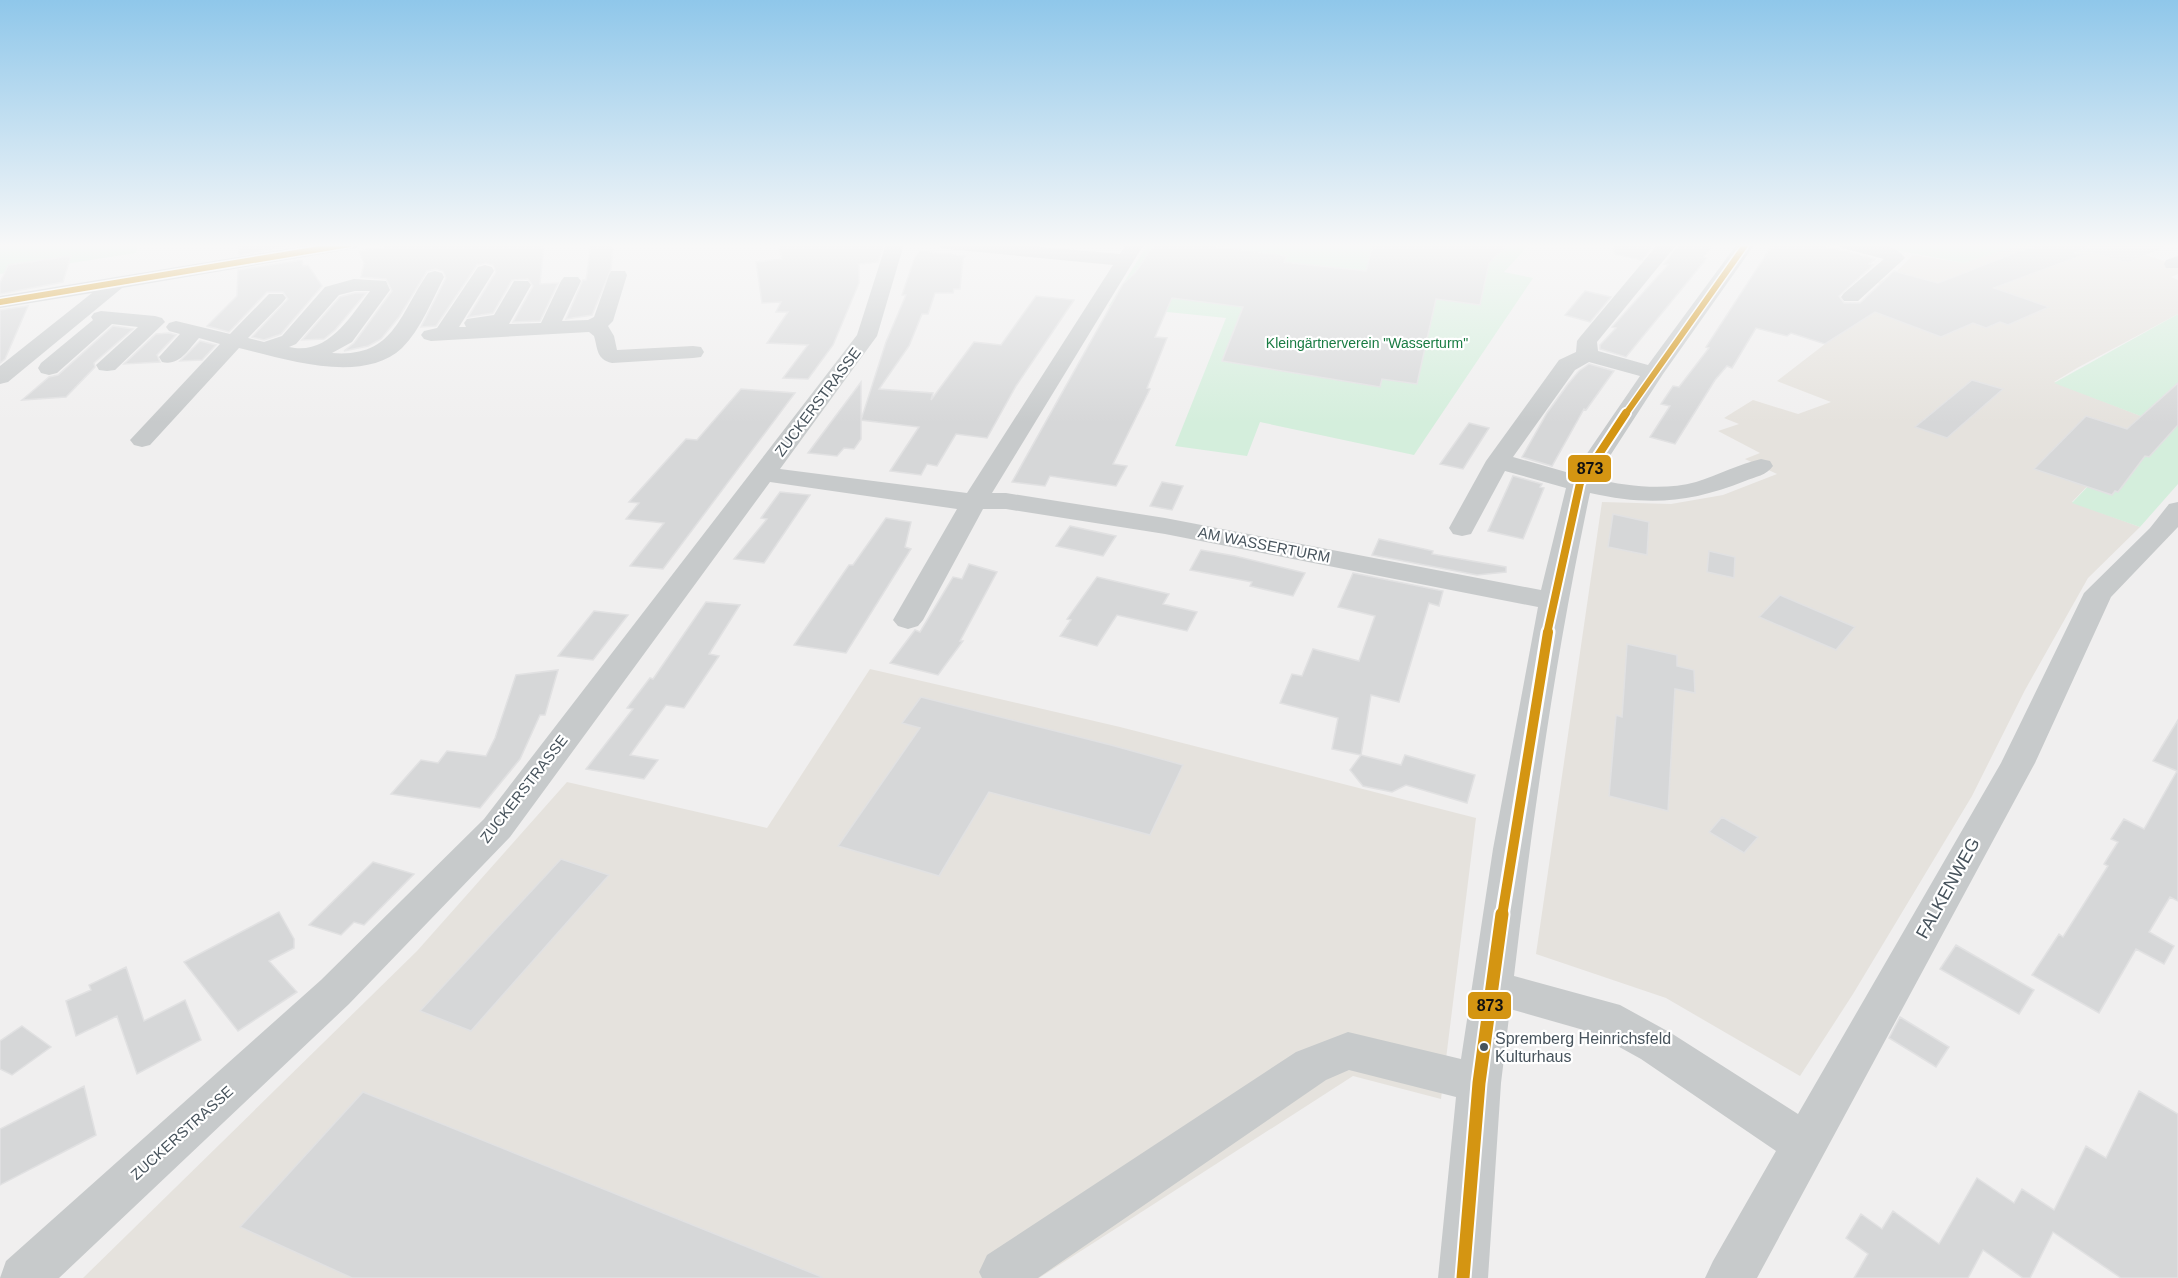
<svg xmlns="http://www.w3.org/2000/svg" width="2178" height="1278" font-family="Arial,sans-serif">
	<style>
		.commercial { fill: #e5e2dd }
		.education { fill: #dededf }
		.green { fill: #d4eedc }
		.building { fill: #d6d7d8; stroke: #e1e1e2; stroke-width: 1.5 }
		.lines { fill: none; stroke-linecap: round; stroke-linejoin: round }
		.minor { fill: #c7cacb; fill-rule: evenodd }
		.bus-1-far3-casing { stroke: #fff; stroke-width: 9 }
		.bus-1-far2-casing { stroke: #fff; stroke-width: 12 }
		.bus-1-far1-casing { stroke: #fff; stroke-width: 15 }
		.bus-1-casing { stroke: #fff; stroke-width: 17 }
		.bus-1-far3 { stroke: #d49512; stroke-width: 6 }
		.bus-1-far2 { stroke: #d49512; stroke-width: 8 }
		.bus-1-far1 { stroke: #d49512; stroke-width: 10 }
		.bus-1 { stroke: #d49512; stroke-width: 13 }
		.bus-dot { fill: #47535c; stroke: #fff; stroke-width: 2 }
		.labels { text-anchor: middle; stroke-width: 4.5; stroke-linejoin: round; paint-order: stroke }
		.far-park-label { font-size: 14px; fill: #197c43; stroke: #fff }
		.street-label { font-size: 15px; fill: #47535c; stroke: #fff }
		.near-bus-label { font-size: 16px; fill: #47535c; stroke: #fff; text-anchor: start }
		.near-street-label { font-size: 18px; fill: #47535c; stroke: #fff }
		.line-badge { stroke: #fff; stroke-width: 2 }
		.pale-badge-label { font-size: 16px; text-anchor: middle; font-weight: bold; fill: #111 }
	</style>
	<rect width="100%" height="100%" fill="#f0efef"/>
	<path class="commercial" d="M2020,244H2063L2128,263L2146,255L2178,266V274L2171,277L2178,280V314L2077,368L2054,382L2151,420L2072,502L2140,527L2088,578L2025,690L1972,796L1853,994L1800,1076L1666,998L1536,954L1602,502L1671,504L1723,495L1777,474L1745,459L1760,453L1718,431L1739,424L1724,418L1753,400L1798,414L1831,402L1777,381L1825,344L1908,292L1878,283L1897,271L1913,255L1964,263Z
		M870,669L1120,727L1476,818L1441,1099L1353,1076L1039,1278H83L417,951L567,782L767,828Z"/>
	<path class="education" d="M2063,244H2170L2128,263Z"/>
	<path class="green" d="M0,244H138L136,253L0,274Z
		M1148,244H1530L1504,272L1533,278L1414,455L1260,422L1247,456L1175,446L1226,318L1109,306Z
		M1863,244H2001L2014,247L1964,263Z
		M2178,314V484L2140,527L2072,503L2151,420L2054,383Z"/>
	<path class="building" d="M239,244H301L239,255Z
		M397,244H544L540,284L558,283L540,321L513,322L533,286L528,279L512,280L493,313L468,317L496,272L493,265L486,263L477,265L436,326L421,327L446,278L443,271L436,269L427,271L399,317L381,339L368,346L344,351L354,343L392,291L386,279L361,277L364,263L359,251Z
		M591,244H613L611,269L592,315L566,319L583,280H586Z
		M778,244H884L878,262L859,264V283L833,345L808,379L783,378L808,345L767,343L788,312H776L781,302L762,303L756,262L782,259Z
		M1155,244L1214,246L1287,256L1284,262L1366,271L1373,244H1508L1489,263L1480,305L1436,299L1417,384L1382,379L1380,387L1222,361L1243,307L1172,298L1155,337L1167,338L1147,388L1150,389L1113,464L1127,466L1116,486L1050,476L1045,486L1012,482L1123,284L1135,273Z
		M1615,244H1655L1642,260L1614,254Z
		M1679,244H1714L1704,257L1707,258L1626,357L1600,349V345L1616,328L1612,327L1668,265L1664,264Z
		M1773,244H1819L1875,259L1869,264L1873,265L1839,296L1844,303H1860L1894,271L1938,283L2038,244H2095L2075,253L2083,255L1994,288L2049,307L2008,325L2000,322L1986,328L1973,323L1941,337L1875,312L1825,344L1791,333L1787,336L1756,328L1732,368L1727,366L1715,380L1675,444L1650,437L1670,406L1661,404L1673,386L1679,387L1709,348L1706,347Z
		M920,251L965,256L963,259L960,289H954L953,293H935L928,314H922L909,346L879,389L933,393L931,400L974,342L1001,345L1036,296L1074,300L1016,386L987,438L956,434L937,466L927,464L921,475L890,471L919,427L861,420L886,342L906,295H902L915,257Z
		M71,256L63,282L0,294V283L8,265Z
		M302,260L303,266L308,265L322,286L281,334L264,340L252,337L288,299L283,292H267L229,332L207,326L237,296L238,270Z
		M1585,291L1611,297L1590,322L1565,315Z
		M355,293H366L335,330L324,339L302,340L340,297Z
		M28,306L5,359L0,363V310Z
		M113,326L133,329L94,363L95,367L66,397L22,400L49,377L58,375Z
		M169,333L176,335L157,355L160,362L124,364L156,334Z
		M200,341L216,345L202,360L180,361Z
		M1589,364L1614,371L1586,410L1584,409L1552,466L1522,457L1547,413L1568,384L1579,371Z
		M1972,380L2003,389L1947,438L1915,427Z
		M861,382V439L854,449L844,448L837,456L808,453Z
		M2178,383V425L2149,457L2145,456L2118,492L2115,491L2112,495L2034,469L2086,416L2127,429Z
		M741,389L795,393L663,569L630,566L664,523L626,519L639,503L629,502L686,439L697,440Z
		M1469,423L1489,428L1463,469L1440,464Z
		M1513,476L1542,484L1540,487L1544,488L1523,539L1488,531Z
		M1162,482L1183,486L1172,510L1150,506Z
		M780,492L810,495L764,563L734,559L767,519L761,518Z
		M1613,514L1649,522L1647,555L1608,547Z
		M886,518L911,522L905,547L911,549L846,653L794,645L849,565H853Z
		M1070,526L1116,536L1103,556L1056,546Z
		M1379,539L1433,551L1432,554L1506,567V572L1477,575L1372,555Z
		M1201,550L1235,556L1305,573L1293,596L1250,586L1252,582L1190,570Z
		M1709,551L1735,557L1734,578L1707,572Z
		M969,564L997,572L960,641H963L938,675L890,663L915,630L920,632L953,577L962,579Z
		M1353,573L1443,591L1439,606L1429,603L1399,702L1371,695L1361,755L1332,749L1338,718L1280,703L1292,674L1302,676L1313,649L1359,661L1375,616L1338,607Z
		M1097,577L1169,594L1163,604L1197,612L1187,631L1117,615L1097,646L1060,636L1071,620L1067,619Z
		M1780,595L1855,627L1836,650L1759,617Z
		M706,602L740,605L709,654L719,656L684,708L666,705L630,755L658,760L644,779L586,769L633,709L627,708L650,678L653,679Z
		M594,611L628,615L593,660L558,656Z
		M1627,644L1677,655V666L1694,670L1695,693L1675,689L1668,811L1609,796L1616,715L1622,717Z
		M558,670L545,715H540L520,759L480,808L391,794L421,760L438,763L447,751L486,756L495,738L516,675Z
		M921,697L1111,745L1183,765L1150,835L989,792L939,876L838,846L920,728L902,723Z
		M2178,720V901L2170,897L2149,932L2174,946L2164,964L2136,949L2099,1013L2032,975L2059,934L2063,937L2108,866L2104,864L2118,842L2111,839L2124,819L2144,829L2177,771L2153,761Z
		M1361,755L1401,765L1405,755L1475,775L1467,803L1406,785L1392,792L1363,786L1350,770Z
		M1722,817L1758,837L1744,853L1709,832Z
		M561,859L609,875L471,1031L420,1011Z
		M373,862L414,874L364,925L354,922L341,935L309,925Z
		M279,912L294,939V948L269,961L297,992L238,1031L184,962Z
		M1956,945L2034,990L2019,1014L1940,969Z
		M126,967L144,1021L185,1000L201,1040L137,1074L117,1016L76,1036L66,1001L91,990L89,985Z
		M1900,1017L1949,1047L1936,1067L1889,1038Z
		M22,1026L51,1047L12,1075L0,1069V1041Z
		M84,1086L96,1135L0,1185V1129Z
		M2139,1091L2178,1114V1278H2121L2053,1232L2030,1278H2023L1983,1250L1968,1278H1854L1868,1254L1846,1238L1861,1214L1882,1229L1893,1211L1939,1244L1977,1178L2014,1203L2022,1189L2054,1210L2086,1146L2106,1158Z
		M363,1092L822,1277V1278H352L240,1227Z"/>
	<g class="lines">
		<path class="minor" d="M317,244H360L357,248L351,249L122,288L8,382L0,384V366L92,293L0,308V296Z
			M886,244H904L877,336L780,469L967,493L1113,265L947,249L941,248L938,244H1008L1120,254L1126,244H1144L992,493H1006L1165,518L1541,590L1566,488L1505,471L1471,534L1462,536L1453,534L1449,528L1486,461L1559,360L1576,352L1577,341L1580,337L1658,244H1677L1597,342L1598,351L1648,365L1737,244H1755L1663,374L1595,479C1627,486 1664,491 1696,482C1718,475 1739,464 1761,459L1770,461L1773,466C1767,475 1755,477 1745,481C1690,503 1648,506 1590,493C1556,653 1533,814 1514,976L1620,1005L1671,1033L1798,1114L2001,763L2084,593L2150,528L2169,504L2178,502V527L2111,597L2035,763L1757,1278H1705L1713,1261L1776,1151L1641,1059L1594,1033L1510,1009L1501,1083L1488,1278H1438L1456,1097L1349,1070L1326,1080L1038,1278H982L979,1272L987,1255L1296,1052L1348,1032L1461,1059L1493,849L1538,607L1165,534L1006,509H983L923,620L918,626L908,629L898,626L893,620L957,509L770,482L510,837L349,1004L59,1278H0L6,1261L321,980L484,819L857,335ZM1589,362L1640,376L1573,474L1513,457L1575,370Z
			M1839,244C1859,244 1892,239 1905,258L1858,301H1844L1841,297L1844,293L1884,259L1842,248Z
			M2178,256V268H2166L2164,264L2166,260Z
			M485,265L492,267L494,271L459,327H466L464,323L467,319L494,315L514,281H528L531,285L509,324L541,323L561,281L564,277H578L581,281L562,321L588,320L594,317L609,275L611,271H625L627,275L613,321L608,326L614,336L617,350L693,346L701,347L704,352L701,357L693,358L612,363C596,359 598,349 594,336L589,332L431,341L424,339L421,335L424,331L437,328L478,267Z
			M435,271L442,273L444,277C432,300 421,329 402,348C363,385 284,359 239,348L150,445L142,447L134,445L130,440L220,344L199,338C188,350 180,366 162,362L159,357L180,334L169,331L166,327L169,323L176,321L230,334L269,294H283L286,298L283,302L248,338L264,342L282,336L325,287L354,279L386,281L390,290L352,342L332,353C394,358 399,315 428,273ZM355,291H370C350,317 328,356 289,347L296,344L339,295Z
			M101,311L155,316L162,318L165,322L115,370L107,371L99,370L96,365L138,327L112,324L57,373L49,375L41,373L38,368L41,363L93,320L91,317L94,313Z"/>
		<g class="bus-1-far3-casing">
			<path id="bus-1-far3" d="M0,302L350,244
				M1625,415L1746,244"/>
		</g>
		<g class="bus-1-far2-casing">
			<path id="bus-1-far2" d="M1547,634L1580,483L1626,413"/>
		</g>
		<g class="bus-1-far1-casing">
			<path id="bus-1-far1" d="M1502,916L1548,632"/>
		</g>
		<g class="bus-1-casing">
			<path id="bus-1" d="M1463,1278L1479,1083L1502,914"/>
		</g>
		<use href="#bus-1-far3" class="bus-1-far3"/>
		<use href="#bus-1-far2" class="bus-1-far2"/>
		<use href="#bus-1-far1" class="bus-1-far1"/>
		<use href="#bus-1" class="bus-1"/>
	</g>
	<linearGradient id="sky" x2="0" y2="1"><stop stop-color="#8fc7ea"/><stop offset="0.58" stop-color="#f8f8f8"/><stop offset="1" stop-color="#f8f8f8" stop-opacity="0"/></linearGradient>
	<rect width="2178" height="423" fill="url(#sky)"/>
	<circle class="bus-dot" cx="1484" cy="1047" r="5"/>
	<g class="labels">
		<g class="far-park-label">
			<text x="1367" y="348">Kleingärtnerverein "Wasserturm"</text>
		</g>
		<g class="street-label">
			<text transform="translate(818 402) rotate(-53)" y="5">ZUCKERSTRASSE</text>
			<text transform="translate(1264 545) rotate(11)" y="5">AM WASSERTURM</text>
			<text transform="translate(524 789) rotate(-52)" y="5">ZUCKERSTRASSE</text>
			<text transform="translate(182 1133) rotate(-42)" y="5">ZUCKERSTRASSE</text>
		</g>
		<g class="near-bus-label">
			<text x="1495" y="1044">Spremberg Heinrichsfeld<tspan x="1495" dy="18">Kulturhaus</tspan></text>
		</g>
		<g class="near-street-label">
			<text transform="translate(1948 888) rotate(-61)" y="6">FALKENWEG</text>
		</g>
	</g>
	<g class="line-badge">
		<rect x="1567" y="454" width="45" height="29" rx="6" fill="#d49512"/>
		<rect x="1467" y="991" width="45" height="29" rx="6" fill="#d49512"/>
	</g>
	<g class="pale-badge-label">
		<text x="1590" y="474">873</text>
		<text x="1490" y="1011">873</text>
	</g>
</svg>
